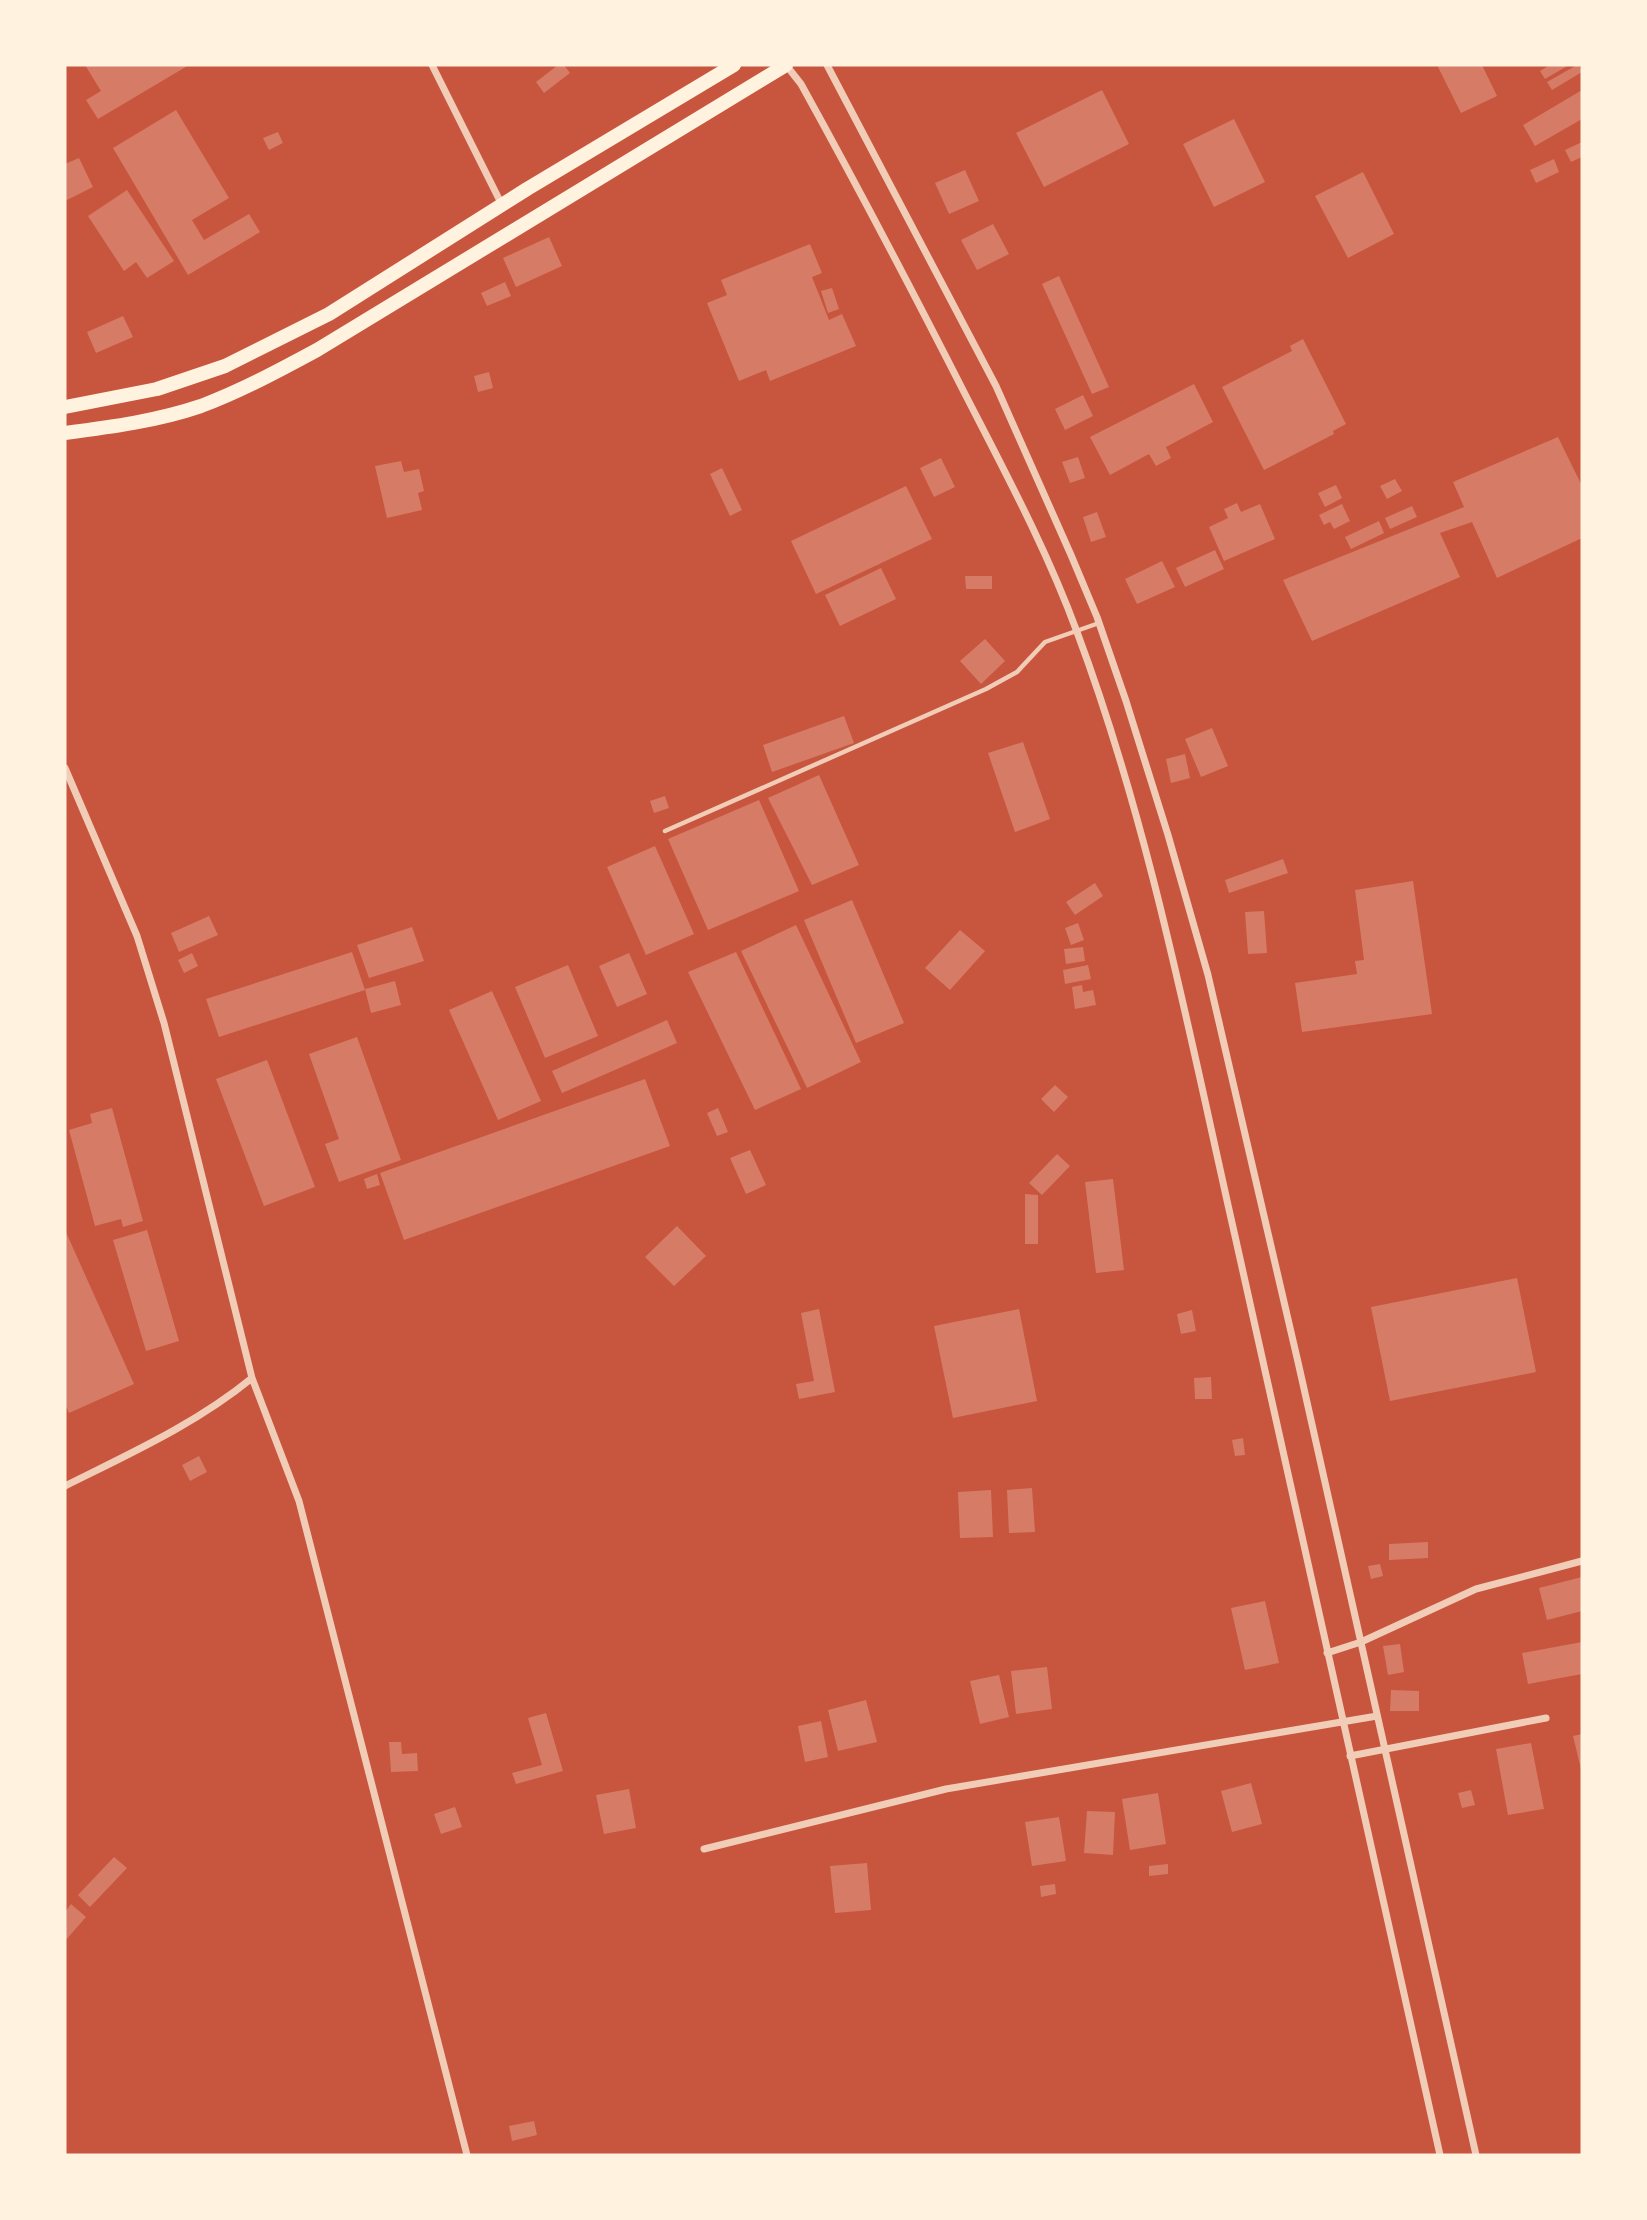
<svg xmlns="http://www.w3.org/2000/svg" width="1647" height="2220" font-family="'Libre Baskerville',serif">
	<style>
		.building { fill: #d67c66 }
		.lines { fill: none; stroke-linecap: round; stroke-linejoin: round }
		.service { stroke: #f1ccb7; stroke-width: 4.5 }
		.minor { stroke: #f1ccb7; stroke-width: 7 }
		.primary { stroke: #fff3e0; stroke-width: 14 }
	</style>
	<rect width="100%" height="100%" fill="#c8553d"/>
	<path class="building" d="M85,65H189L98,119L86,100L101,91Z
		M558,65H564L570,73L544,93L536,82Z
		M1437,65H1482L1497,96L1461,113Z
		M1550,65H1569L1545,79L1540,71Z
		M1577,65H1579L1582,72L1552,90L1547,82Z
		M1102,90L1129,144L1044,187L1016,133Z
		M1582,90V119L1535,146L1523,125Z
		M176,110L229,198L192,220L204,240L249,214L260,232L188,275L113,148Z
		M1234,119L1265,182L1214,207L1183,144Z
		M278,132L283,143L269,150L263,138Z
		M1582,142V157L1571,162L1565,150Z
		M79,158L93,187L65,201V164Z
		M1554,159L1559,172L1536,183L1530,170Z
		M965,170L979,201L949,214L935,183Z
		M1363,172L1394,234L1348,258L1315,196Z
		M127,190L174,261L147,278L136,262L124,271L88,216Z
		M993,224L1009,254L977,270L961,240Z
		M549,237L562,266L516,287L503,258Z
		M810,244L822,273L812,277L829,320L842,314L856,346L770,381L766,370L739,381L707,303L727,295L721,280Z
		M1059,276L1109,387L1092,394L1042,284Z
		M505,282L511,296L487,306L481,293Z
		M832,288L839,309L828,313L821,291Z
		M123,316L133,337L96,353L87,332Z
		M1303,339L1346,424L1333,431L1334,434L1264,470L1222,387L1292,351L1290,346Z
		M489,372L493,388L478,392L474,376Z
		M1194,384L1213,422L1166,447L1171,458L1156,466L1149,454L1110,475L1090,437Z
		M1083,395L1093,416L1065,430L1055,409Z
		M1558,437L1582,486V538L1497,578L1472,522L1440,533L1460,577L1312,641L1283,580L1464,507L1453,482Z
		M1078,457L1085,478L1070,483L1062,462Z
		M941,458L955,487L934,497L920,468Z
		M401,461L404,472L419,469L424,491L418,493L422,510L387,518L375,466Z
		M722,468L742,510L730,516L710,474Z
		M1395,479L1402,491L1387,499L1380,486Z
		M1336,485L1342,498L1325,507L1318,493Z
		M906,486L932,539L816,594L791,541Z
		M1237,503L1241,512L1260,504L1275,539L1224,561L1209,527L1228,518L1224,509Z
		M1342,504L1350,521L1334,529L1330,522L1324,525L1319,515Z
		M1412,506L1417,517L1390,529L1385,518Z
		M1097,512L1106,537L1091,542L1083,517Z
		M1379,521L1384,533L1351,549L1345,537Z
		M1215,550L1224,569L1185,587L1176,568Z
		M1162,561L1175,587L1137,604L1125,579Z
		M881,568L896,599L840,626L825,595Z
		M965,576H992V589H966Z
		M985,639L1005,661L981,684L960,661Z
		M844,716L854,743L772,772L763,745Z
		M1212,728L1228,766L1201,777L1185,739Z
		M1023,742L1050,819L1015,832L988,753Z
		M1185,754L1190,778L1171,783L1166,759Z
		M819,775L859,865L812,885L768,798Z
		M665,796L669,808L654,813L650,801Z
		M759,800L799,891L708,930L668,839Z
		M655,846L694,934L646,955L607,867Z
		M1283,859L1288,873L1229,893L1225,880Z
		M1413,881L1432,1014L1302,1032L1295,983L1357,974L1355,961L1364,960L1355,890Z
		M1095,883L1103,896L1075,915L1066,902Z
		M852,900L904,1023L856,1043L804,920Z
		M1264,911L1267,953L1248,954L1245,912Z
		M209,916L218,935L179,952L171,933Z
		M1078,923L1084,940L1071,945L1065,928Z
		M796,925L861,1062L807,1088L741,951Z
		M412,927L424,961L369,978L357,945Z
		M960,930L985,951L950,990L925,968Z
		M1083,947L1085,961L1066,964L1064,949Z
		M352,952L365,990L219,1037L206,999Z
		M736,952L801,1089L755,1110L688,972Z
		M192,953L198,966L184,973L178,960Z
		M629,953L647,994L617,1007L599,966Z
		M568,965L598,1036L545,1058L515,987Z
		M1088,965L1091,979L1065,984L1063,970Z
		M395,981L401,1005L371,1013L365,989Z
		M1082,985L1083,992L1093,990L1096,1005L1075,1009L1072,987Z
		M492,991L541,1101L498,1120L449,1010Z
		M667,1020L677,1043L562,1093L552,1071Z
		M357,1037L401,1160L339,1182L325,1144L339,1139L309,1054Z
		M267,1060L315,1187L264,1206L216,1079Z
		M645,1079L670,1146L404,1240L380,1173Z
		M1055,1085L1068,1097L1054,1112L1041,1099Z
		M112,1108L143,1221L123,1227L121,1219L95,1226L69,1130L92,1123L90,1114Z
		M718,1108L728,1132L717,1136L707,1113Z
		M750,1150L766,1185L746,1194L730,1158Z
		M1057,1154L1070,1166L1042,1195L1029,1183Z
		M377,1174L380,1185L367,1189L364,1179Z
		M1113,1179L1124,1270L1096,1273L1085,1182Z
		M1025,1194L1038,1195V1244H1025Z
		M677,1226L706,1256L674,1286L645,1257Z
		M65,1230L134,1384L69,1413L65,1404Z
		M147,1230L179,1341L146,1351L113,1240Z
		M1517,1278L1536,1372L1390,1401L1371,1307Z
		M819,1309L835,1392L799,1399L796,1384L814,1381L801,1313Z
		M1019,1309L1037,1401L953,1418L934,1326Z
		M1192,1310L1196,1331L1181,1334L1177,1314Z
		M1211,1377L1212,1399H1195L1194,1378Z
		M1243,1438L1245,1455L1235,1456L1232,1440Z
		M199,1456L207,1472L190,1481L182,1465Z
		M1032,1488L1035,1532L1009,1533L1007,1490Z
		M991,1490L993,1537L960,1538L958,1492Z
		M1428,1542V1558L1389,1560V1544Z
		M1380,1564L1383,1576L1371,1579L1368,1566Z
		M1582,1577V1611L1547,1620L1539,1588Z
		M1265,1601L1279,1663L1245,1670L1231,1608Z
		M1582,1642V1674L1528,1684L1522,1653Z
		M1400,1644L1404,1672L1388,1675L1383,1646Z
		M1047,1667L1052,1709L1016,1714L1011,1671Z
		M999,1675L1009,1717L980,1724L970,1681Z
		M1391,1690L1419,1691V1711H1390Z
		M866,1700L877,1742L838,1751L828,1710Z
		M546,1713L563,1771L516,1784L512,1773L542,1765L528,1718Z
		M821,1721L828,1757L805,1762L798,1726Z
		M1582,1734V1769H1581L1573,1736Z
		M389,1742H401L402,1754L417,1753L418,1771L391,1772Z
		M1531,1743L1544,1809L1508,1815L1496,1749Z
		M1251,1783L1262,1824L1232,1832L1221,1791Z
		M629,1789L636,1828L604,1834L596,1795Z
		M1471,1790L1475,1805L1462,1808L1458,1793Z
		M1158,1793L1166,1844L1130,1850L1122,1799Z
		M455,1807L462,1827L441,1834L434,1814Z
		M1087,1811L1115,1812L1113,1855L1084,1853Z
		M1059,1817L1066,1861L1032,1866L1025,1822Z
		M114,1857L127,1868L90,1907L78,1895Z
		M867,1863L871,1910L835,1913L830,1866Z
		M1168,1864V1874L1149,1876V1866Z
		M1055,1884L1056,1894L1041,1897L1040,1886Z
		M71,1904L86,1917L65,1941V1912Z
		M534,2121L537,2135L512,2141L509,2126Z"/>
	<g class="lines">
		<path class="service" d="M665,831L986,689L1017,672L1045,642L1099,623"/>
		<path class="minor" d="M432,65L502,205
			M786,65L801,84C858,187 912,290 965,394C1005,472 1047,550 1077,632C1150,827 1189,1033 1235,1236C1303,1542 1369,1849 1440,2155
			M827,65L996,386L1071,555L1097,617L1126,701L1168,835L1208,975L1298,1362L1476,2155
			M65,768L137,936L164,1023L252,1378L299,1501L467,2155
			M65,1486C129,1454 196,1424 252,1378
			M1327,1653L1361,1642L1476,1589L1582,1561
			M1350,1756L1546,1718
			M704,1849L946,1789L1377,1716"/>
		<path class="primary" d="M65,407L157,389L225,366L329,314L527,189L734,65
			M65,433C111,427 157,421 201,406C241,391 280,370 317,350L786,65"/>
	</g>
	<rect width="1647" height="2220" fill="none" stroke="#fff3e0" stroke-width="133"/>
</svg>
